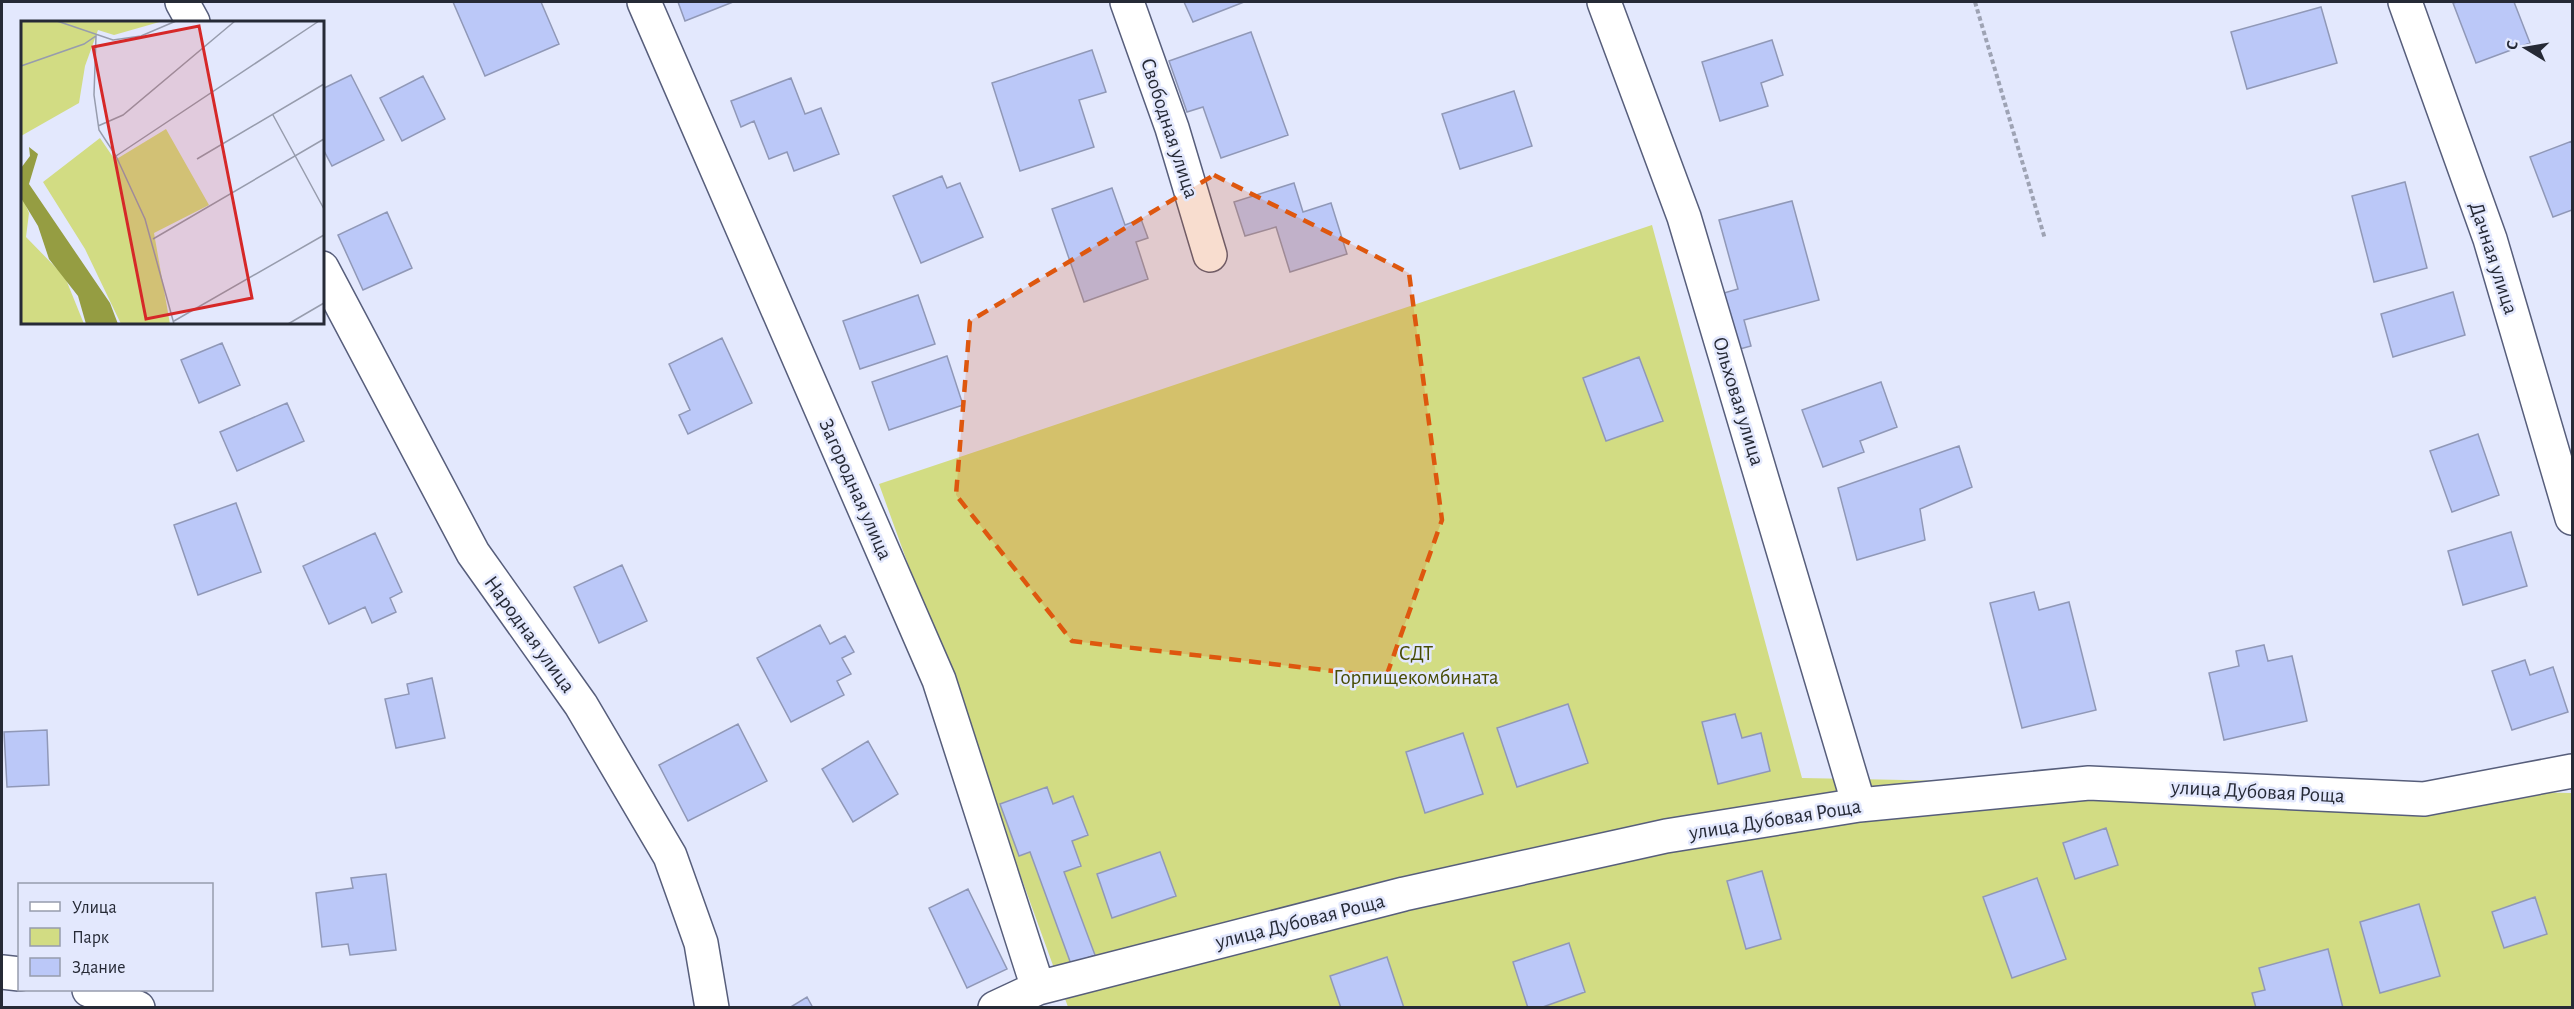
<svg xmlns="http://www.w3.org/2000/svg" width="2574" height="1009" font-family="'Alegreya Sans',sans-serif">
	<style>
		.green { fill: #d2dc83 }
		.building { fill: #bbc8f8; stroke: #9098b7; stroke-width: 1.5 }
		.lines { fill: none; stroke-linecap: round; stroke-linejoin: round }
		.minor-casing { stroke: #575e7b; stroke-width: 36 }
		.path { stroke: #9ea3b4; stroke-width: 4; stroke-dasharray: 4.5 3; stroke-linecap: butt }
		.minor { stroke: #fff; stroke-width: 33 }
		.marked { fill: #de570e; fill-opacity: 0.2; stroke: #de570e; stroke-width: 4.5; stroke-dasharray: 12 8; stroke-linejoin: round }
		.labels { text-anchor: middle; stroke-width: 5; stroke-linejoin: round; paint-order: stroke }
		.street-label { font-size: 21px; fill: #262a36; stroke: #e3e8fd }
		.park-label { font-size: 21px; fill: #474c04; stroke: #e3e8fd }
		.inset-road { fill: none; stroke: #979cad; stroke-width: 1.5 }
		.view { fill: #d62828; fill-opacity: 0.15; stroke: #d62828; stroke-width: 3 }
		.inset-edge { fill: none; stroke: #262a36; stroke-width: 3 }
	</style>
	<rect width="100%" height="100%" fill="#e3e8fd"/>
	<path class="green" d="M1652,225L1802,778L2572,793V1007H1068L879,484Z"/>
	<path class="building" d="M453,2H541L559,44L485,76Z
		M678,2H733L685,21Z
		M1184,2H1244L1193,22Z
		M2457,2H2514L2530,43L2476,63L2453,3Z
		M2321,7L2337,63L2247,89L2231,32Z
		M1251,32L1288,135L1221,158L1203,107L1187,112L1169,61Z
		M1772,40L1783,75L1761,83L1768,106L1720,121L1702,62Z
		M1092,50L1106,92L1079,100L1094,147L1020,171L992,83Z
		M351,75L384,140L332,166L322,147V89Z
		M423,76L445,119L402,141L380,98Z
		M791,78L805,114L821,108L839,154L794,171L787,152L769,159L754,121L741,127L731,101Z
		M1514,91L1532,146L1460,169L1442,114Z
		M2572,141V210L2553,217L2530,157Z
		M942,176L947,188L960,183L983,237L921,263L893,196Z
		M2405,182L2427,268L2374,282L2352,196Z
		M1294,183L1303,212L1331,203L1347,254L1290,272L1276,227L1245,236L1234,202Z
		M1112,188L1125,225L1141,219L1148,238L1136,242L1148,279L1084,302L1052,209Z
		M1792,201L1819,300L1744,320L1751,346L1725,353L1710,297L1738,289L1719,220Z
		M387,212L412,268L363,290L338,235Z
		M2453,292L2465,335L2393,357L2381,314Z
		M918,295L935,344L860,369L843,321Z
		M722,338L752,403L688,434L679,415L690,410L669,364Z
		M222,343L240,385L199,403L181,360Z
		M947,356L963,405L889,430L872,382Z
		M1639,357L1663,421L1606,441L1583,378Z
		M1881,382L1897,427L1860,441L1864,452L1823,467L1802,410Z
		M287,403L304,441L237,471L220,432Z
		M2478,434L2499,495L2452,512L2430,451Z
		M1959,446L1972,487L1920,509L1925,540L1857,560L1838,488Z
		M236,503L261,572L198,595L174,525Z
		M2511,532L2527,586L2463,605L2448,551Z
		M375,533L402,592L390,598L396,612L372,623L365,607L329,624L303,566Z
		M622,565L647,621L599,643L574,587Z
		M2034,592L2039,610L2069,602L2096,710L2022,728L1990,603Z
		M820,625L830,644L845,636L854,652L842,658L851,674L837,681L844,695L791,722L757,658Z
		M2264,645L2268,661L2292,656L2307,721L2224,740L2209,673L2239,666L2236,651Z
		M2525,660L2530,675L2553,667L2568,712L2512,730L2492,671Z
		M432,678L445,738L396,748L385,699L409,694L407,684Z
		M1568,704L1588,763L1517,787L1497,728Z
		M1735,714L1742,738L1761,733L1770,771L1718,784L1702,722Z
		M738,724L767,781L688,821L659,765Z
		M47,730L49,785L7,787L4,732Z
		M1463,733L1483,794L1425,813L1406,752Z
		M868,741L898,794L853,822L822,769Z
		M1047,787L1053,804L1073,796L1088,835L1072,841L1081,866L1064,872L1095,955L1071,964L1030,852L1019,856L1000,804Z
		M2106,828L2118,865L2075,879L2063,843Z
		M1160,852L1176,896L1112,918L1097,874Z
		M1762,871L1781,939L1746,949L1727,881Z
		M386,874L396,950L350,955L348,944L322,947L316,893L353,888L351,878Z
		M2037,878L2066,959L2012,978L1983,897Z
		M968,889L1007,969L967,988L929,908Z
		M2535,897L2547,934L2504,948L2492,912Z
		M2419,904L2440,976L2380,993L2360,922Z
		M1569,943L1585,992L1540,1008H1528L1513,962Z
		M2328,949L2343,1008H2256L2252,993L2265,990L2259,968Z
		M1387,957L1404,1008H1341L1330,976Z
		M807,997L813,1008H789Z"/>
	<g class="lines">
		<g class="minor-casing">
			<path id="minor" d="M182,2L193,22
				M644,2L939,680L1038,988
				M1127,2L1172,128L1210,255
				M1604,2L1684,217L1859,805
				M2405,2L2490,239L2572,518
				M322,268L473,553L581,705L670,856L701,943L712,1008
				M2,972L20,974
				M89,990L138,1008
				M995,1008L1038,988L1404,894L1666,836L1859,805L2089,783L2424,799L2572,771"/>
		</g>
		<path class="path" d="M1975,2L2045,239"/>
		<use href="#minor" class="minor"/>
	</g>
	<path class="marked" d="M1214,175L1409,273L1442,520L1386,677L1072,641L956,495L970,321Z"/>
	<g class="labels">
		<g class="street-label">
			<text transform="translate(1170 128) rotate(72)" y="7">Свободная улица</text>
			<text transform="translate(2494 258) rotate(72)" y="7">Дачная улица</text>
			<text transform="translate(1739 401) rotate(73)" y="7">Ольховая улица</text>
			<text transform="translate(856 489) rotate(66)" y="7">Загородная улица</text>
			<text transform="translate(530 634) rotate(54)" y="7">Народная улица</text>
			<text transform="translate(2258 791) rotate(3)" y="7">улица Дубовая Роща</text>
			<text transform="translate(1775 819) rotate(-9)" y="7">улица Дубовая Роща</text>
			<text transform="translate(1300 921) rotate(-14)" y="7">улица Дубовая Роща</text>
		</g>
		<g class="park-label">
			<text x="1416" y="660">СДТ<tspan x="1416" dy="24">Горпищекомбината</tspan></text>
		</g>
	</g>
	<g transform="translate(21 21)">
		<rect width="303" height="303" fill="#e3e8fd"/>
		<path d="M0,0H142L93,14L77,9L64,45L58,82L0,115ZM145,108L188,184L133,212L149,303H100L64,228L22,161L79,117L94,139ZM0,173L8,192L5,216L44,256L63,303H0Z" fill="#d2dc83"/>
		<path d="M8,126L17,133L8,163L89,282L97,303H65L57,275L28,238L17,205L0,177V147L9,135Z" fill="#959d42"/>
		<path class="inset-road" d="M36,0L92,19L120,15L155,0M0,45L63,23L75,15L73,74L78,109L95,135L124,198L153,303M252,94L303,188M77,105L102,94L214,0M95,135L298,0M176,138L303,63M132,218L303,118M153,300L303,214M267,303L303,282"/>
		<path class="view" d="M178,5L231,277L125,298L72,26Z"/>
		<rect width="303" height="303" class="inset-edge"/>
	</g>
	<rect width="2574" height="1009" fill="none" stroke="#262a36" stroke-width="6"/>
	<rect x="18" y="883" width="195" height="108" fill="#e3e8fd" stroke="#979cad" stroke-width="1.5"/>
	<rect x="30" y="902" width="30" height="9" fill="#ffffff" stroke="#979cad" stroke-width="1.5"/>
	<text x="72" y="913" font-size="18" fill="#262a36">Улица</text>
	<rect x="30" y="928" width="30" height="18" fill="#d2dc83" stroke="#979cad" stroke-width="1.5"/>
	<text x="72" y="943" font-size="18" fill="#262a36">Парк</text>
	<rect x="30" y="958" width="30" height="18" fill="#bbc8f8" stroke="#979cad" stroke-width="1.5"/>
	<text x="72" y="973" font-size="18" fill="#262a36">Здание</text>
	<g transform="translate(2526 48) rotate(281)" stroke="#e3e8fd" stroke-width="4.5" paint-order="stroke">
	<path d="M0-4.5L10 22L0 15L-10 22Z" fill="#262a36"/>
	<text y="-9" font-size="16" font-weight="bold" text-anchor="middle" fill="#262a36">С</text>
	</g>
</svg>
